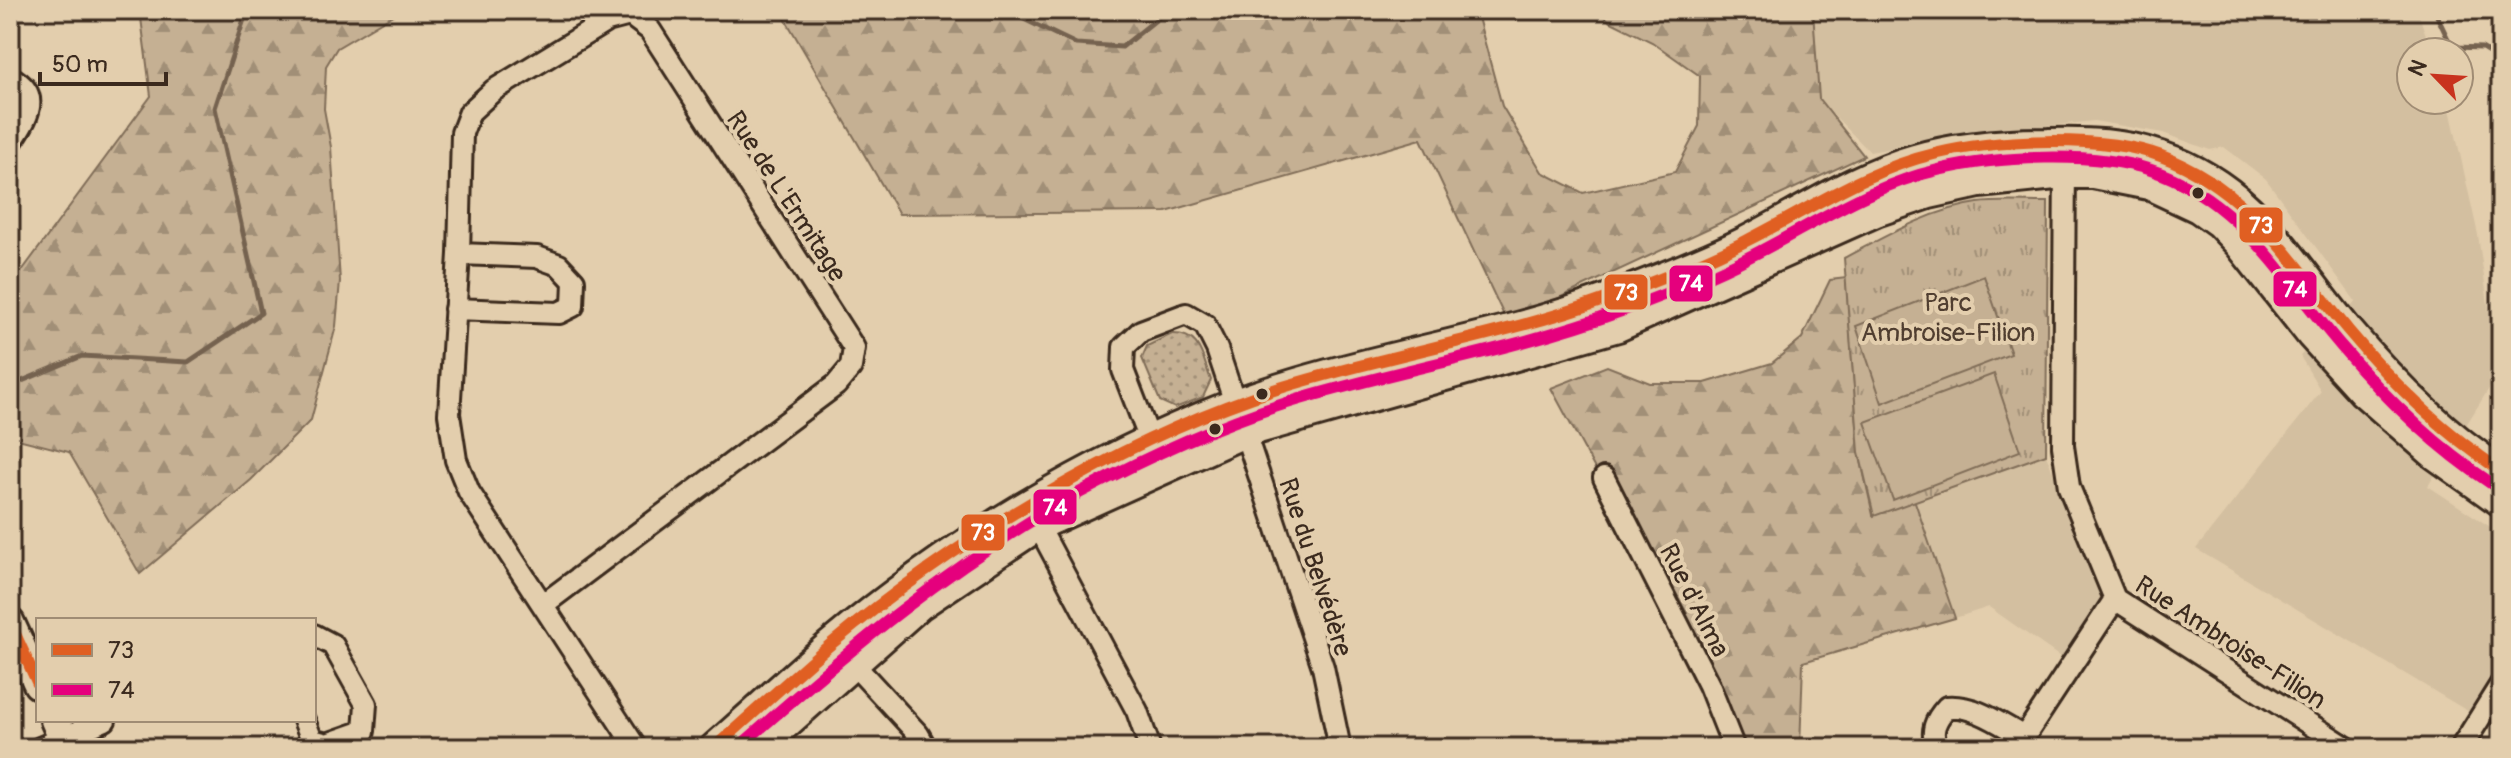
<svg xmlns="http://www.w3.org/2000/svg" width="2511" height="758" font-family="Pangolin,sans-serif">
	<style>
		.built { fill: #d3bfa0 }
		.grass { fill: url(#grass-dots); stroke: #806d58; stroke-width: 2 }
		.forest { fill: url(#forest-firs); stroke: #806d58; stroke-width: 2 }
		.park { fill: url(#park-tufts); stroke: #806d58; stroke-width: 2 }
		.pitch { fill: #c5b093; stroke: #806d58; stroke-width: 2 }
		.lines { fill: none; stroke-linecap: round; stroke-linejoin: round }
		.stream { stroke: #74624f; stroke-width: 5 }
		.street-casing { stroke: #3b2a1e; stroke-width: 26 }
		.secondary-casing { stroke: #3b2a1e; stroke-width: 34 }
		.street { stroke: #e3cead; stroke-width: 20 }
		.secondary { stroke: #e3cead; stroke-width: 28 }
		.bus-1-casing { stroke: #e3cead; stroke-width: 18 }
		.bus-2-casing { stroke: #e3cead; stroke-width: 18 }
		.bus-1 { stroke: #e05f22; stroke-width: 12 }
		.bus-2 { stroke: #e5007d; stroke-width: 12 }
		.bus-dot { fill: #3b2a1e; stroke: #e3cead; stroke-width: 3 }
		.labels { text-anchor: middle; stroke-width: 8; stroke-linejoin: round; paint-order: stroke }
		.street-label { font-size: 26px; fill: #3b2a1e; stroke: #e3cead }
		.park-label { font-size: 26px; fill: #503e30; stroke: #e3cead }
		.line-badge { stroke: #e3cead; stroke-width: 3 }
		.badge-label { font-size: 22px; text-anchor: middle; font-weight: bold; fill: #fff }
	</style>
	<defs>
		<pattern id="grass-dots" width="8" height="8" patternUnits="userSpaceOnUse" patternTransform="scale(2)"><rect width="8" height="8" fill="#c5b093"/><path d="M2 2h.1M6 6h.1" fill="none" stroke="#a18f77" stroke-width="1.8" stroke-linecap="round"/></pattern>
		<pattern id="forest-firs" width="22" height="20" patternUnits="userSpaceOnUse" patternTransform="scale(2)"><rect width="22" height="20" fill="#c5b093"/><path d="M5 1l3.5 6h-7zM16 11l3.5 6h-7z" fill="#a18f77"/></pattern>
		<pattern id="park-tufts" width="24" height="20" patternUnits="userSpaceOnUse" patternTransform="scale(2)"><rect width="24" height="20" fill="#c5b093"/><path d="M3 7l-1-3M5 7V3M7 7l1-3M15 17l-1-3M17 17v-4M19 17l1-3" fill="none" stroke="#a18f77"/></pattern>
	</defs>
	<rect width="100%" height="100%" fill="#e3cead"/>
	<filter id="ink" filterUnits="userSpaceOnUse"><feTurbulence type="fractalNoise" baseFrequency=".0125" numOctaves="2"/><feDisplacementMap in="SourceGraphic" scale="16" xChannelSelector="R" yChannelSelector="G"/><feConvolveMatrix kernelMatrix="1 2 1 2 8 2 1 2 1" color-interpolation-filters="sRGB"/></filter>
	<g filter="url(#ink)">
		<path class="built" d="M1813,10H2417L2432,52H2411V100H2448L2478,235L2498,374L2428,486L2501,534V731L2196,549L2321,391L2300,356L2356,302L2266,179L2224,147L2210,150L2163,133L2094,121L1970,134L1870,152L1818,99Z
			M2046,454L2101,600L2063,659L1989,607L1955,618L1914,499Z"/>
		<path class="grass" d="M1172,334C1201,333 1202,357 1211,380L1203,397L1175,408L1160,401L1142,358L1147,346Z"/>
		<path class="forest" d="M140,10H401L337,48L326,66L324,109L331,147L340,281L336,326L311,420L251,480L140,574L69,452L10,437V287L151,96Z
			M780,10H1476L1502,106L1542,172L1583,193L1675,172L1699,126L1700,76L1652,42L1609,21L1599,10H1813L1819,99L1864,156L1507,322L1421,139L1166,212L899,214Z
			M1846,278L1859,452L1873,515L1914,499L1955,618L1803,662L1800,748H1733L1713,686L1551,388L1607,366L1650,383H1705L1772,363L1802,338L1830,280Z"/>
		<path class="park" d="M2048,202L2046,454L1874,516L1859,452L1844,258C1884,237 1932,209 1978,203C2000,200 2025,202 2048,202Z"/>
		<path class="pitch" d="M1984,276L2011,354L1882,403L1856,326Z
			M1994,374L2020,451L1893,500L1865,422Z"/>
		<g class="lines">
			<path class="stream" d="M1005,10L1076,44L1122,47L1168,10
				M2437,16L2450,43L2456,47L2482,48L2490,53L2501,72
				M10,386L82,356L188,362L261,313L215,108L247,10"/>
			<g class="street-casing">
				<path id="street" d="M10,77C44,95 26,120 10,144
					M2065,160L2063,446L2069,487L2115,599L2347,748
					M455,309L559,313L573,306L574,281L559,265L537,257L459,254
					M1150,440L1123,370L1124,347L1141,331L1186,314L1205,325L1217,349L1323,667L1340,748
					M1604,478L1709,685L1734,748
					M1033,516L1137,711L1150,748
					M544,604L836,385L851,367L854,348L650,30L630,15L607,21L494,90L470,112L462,133L459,254L449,414L456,460L469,492L636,748
					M844,654L918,734L926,748
					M304,720L312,740L327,744L364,731L366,704L333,645L314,635
					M40,748L105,720
					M1937,748C1930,731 1935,720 1947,707C1976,705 2000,724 2024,737
					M2017,748L2115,599
					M2461,748L2501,684"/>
			</g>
			<g class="secondary-casing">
				<path id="secondary" d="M10,623L38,684
					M55,720L67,748
					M714,748C753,714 791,678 831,644C949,545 1087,461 1231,405C1355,358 1488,343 1612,297C1656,280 1704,262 1746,241C1801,213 1855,176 1915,159C1959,146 2003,143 2048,143C2088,142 2124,143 2161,156C2254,188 2289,259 2348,330C2392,382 2443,434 2501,471
					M759,748L920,605L1038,526L1244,433L1618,327L1876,212L1929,194L1979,183L2065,174H2093L2149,185L2198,208L2219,223L2239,244L2311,335L2363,392L2435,455L2501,502"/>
			</g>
			<use href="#street" class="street"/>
			<use href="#secondary" class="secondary"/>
			<g class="bus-1-casing">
				<path id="bus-1" d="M10,623L38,684
					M714,748C753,714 791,678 831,644C905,582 986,527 1071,480C1137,443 1208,411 1280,388C1390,354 1504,336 1612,297C1657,281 1703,263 1746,241C1808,210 1866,170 1934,154C1996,139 2101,134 2161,156C2248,188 2292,263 2348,330C2393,384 2443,432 2501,471"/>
			</g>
			<g class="bus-2-casing">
				<path id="bus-2" d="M738,748C847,651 953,562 1081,492C1147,457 1216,425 1287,403C1397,369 1513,351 1621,311C1666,294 1711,277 1753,255C1814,224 1871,185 1938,170C1996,156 2094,151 2151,170C2240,199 2283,279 2342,347C2386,399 2435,446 2492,484"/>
			</g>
			<use href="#bus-1" class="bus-1"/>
			<use href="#bus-2" class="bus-2"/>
		</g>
	</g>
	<g class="bus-dot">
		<circle cx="2198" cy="193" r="7"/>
		<circle cx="1262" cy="394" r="7"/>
		<circle cx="1215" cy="429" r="7"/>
	</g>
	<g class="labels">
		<g class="street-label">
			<text transform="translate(787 196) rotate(57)" y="9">Rue de L'Ermitage</text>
			<text transform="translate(1316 567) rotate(72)" y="9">Rue du Belvédère</text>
			<text transform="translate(1695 600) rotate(63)" y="9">Rue d'Alma</text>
			<text transform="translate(2231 642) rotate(33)" y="9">Rue Ambroise-Filion</text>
		</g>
		<g class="park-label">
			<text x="1948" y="311">Parc<tspan x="1948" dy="30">Ambroise-Filion</tspan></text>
		</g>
	</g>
	<g class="line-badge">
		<rect x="2238" y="206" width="46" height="38" rx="8" fill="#e05f22"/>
		<rect x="1668" y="264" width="46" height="39" rx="8" fill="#e5007d"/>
		<rect x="2272" y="270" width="46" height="38" rx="8" fill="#e5007d"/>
		<rect x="1603" y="273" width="46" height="38" rx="8" fill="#e05f22"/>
		<rect x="1032" y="488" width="46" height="38" rx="8" fill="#e5007d"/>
		<rect x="960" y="513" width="46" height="39" rx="8" fill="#e05f22"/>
	</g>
	<g class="badge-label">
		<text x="2261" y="233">73</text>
		<text x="1691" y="291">74</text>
		<text x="2295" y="297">74</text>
		<text x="1626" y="300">73</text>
		<text x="1055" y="515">74</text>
		<text x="983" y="540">73</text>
	</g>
	<rect width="2511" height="758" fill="none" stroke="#e3cead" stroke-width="40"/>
	<rect x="20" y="20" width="2471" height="718" fill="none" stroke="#3b2a1e" stroke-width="3" filter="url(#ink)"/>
	<rect x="36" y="618" width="280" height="104" fill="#e3cead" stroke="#a08c74" stroke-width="2"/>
	<rect x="52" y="644" width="40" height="12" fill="#e05f22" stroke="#a08c74" stroke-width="2"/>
	<text x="108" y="658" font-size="24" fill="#3b2a1e">73</text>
	<rect x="52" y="684" width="40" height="12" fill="#e5007d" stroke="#a08c74" stroke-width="2"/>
	<text x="108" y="698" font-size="24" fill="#3b2a1e">74</text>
	<g transform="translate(2435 76) rotate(295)"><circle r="38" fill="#e3cead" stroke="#a08c74" stroke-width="2"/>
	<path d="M0-6L14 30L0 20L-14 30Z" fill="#c8321e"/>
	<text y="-12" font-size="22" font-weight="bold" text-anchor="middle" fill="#3b2a1e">N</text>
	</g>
	<path d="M40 72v12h126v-12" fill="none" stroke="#3b2a1e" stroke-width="4"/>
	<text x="52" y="72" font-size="24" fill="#3b2a1e" stroke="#e3cead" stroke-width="6" paint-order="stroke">50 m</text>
</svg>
